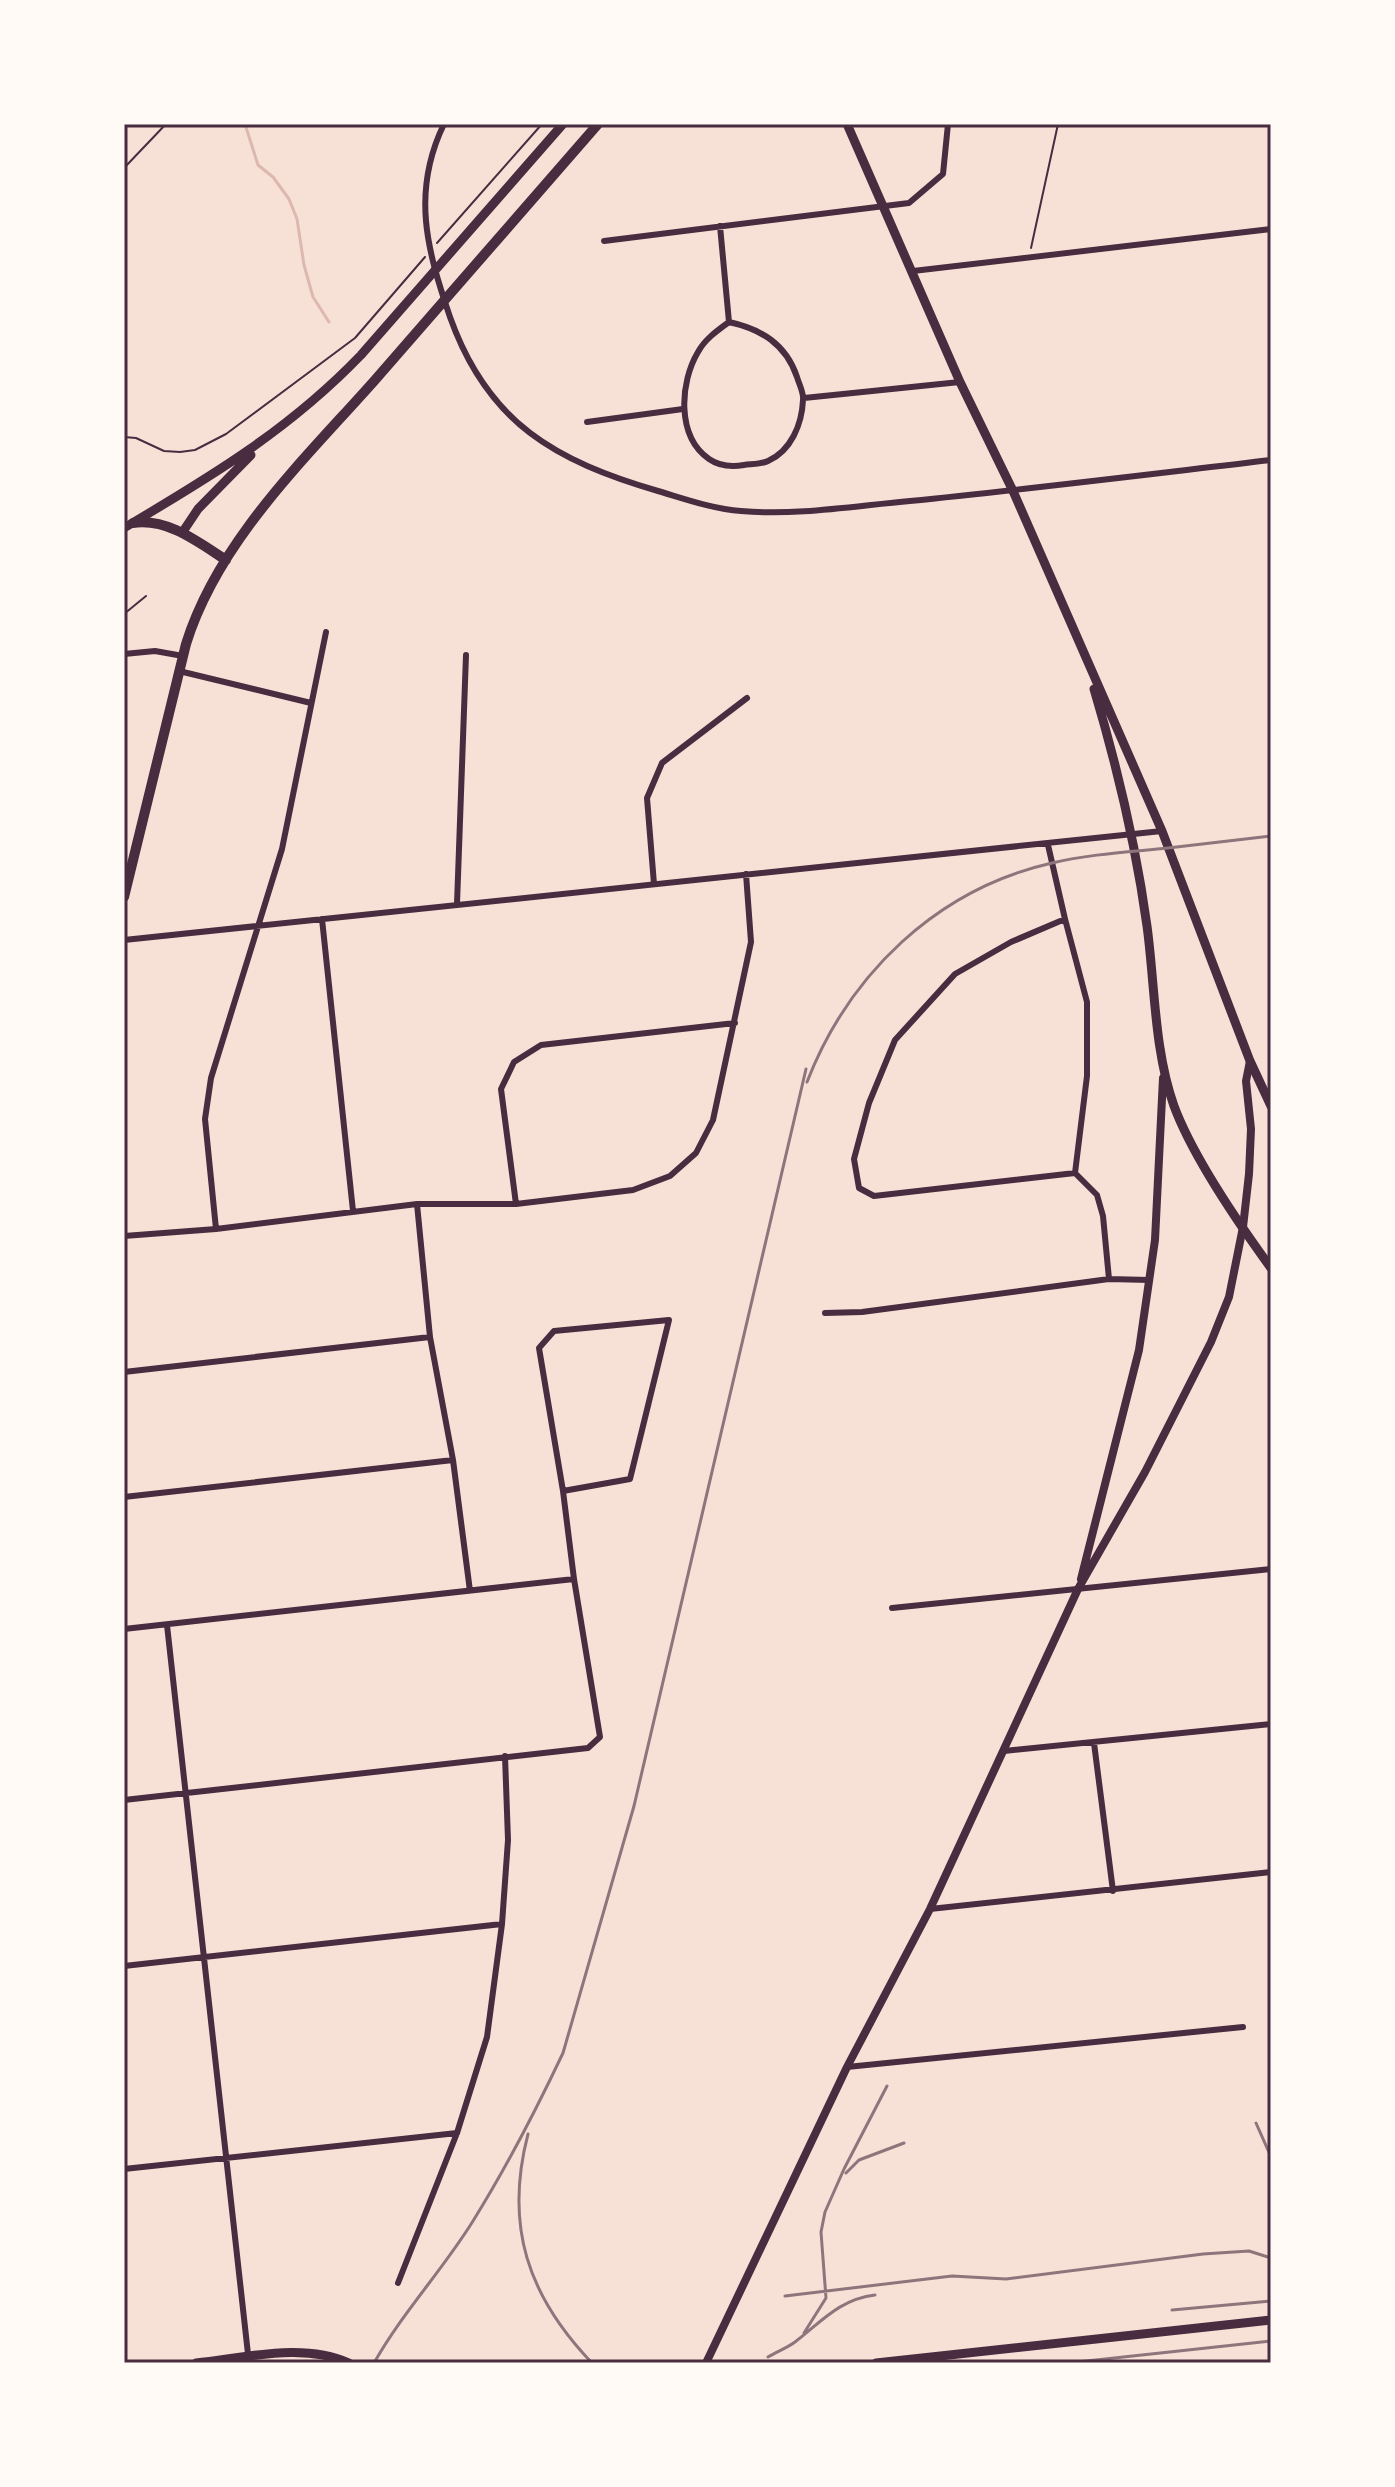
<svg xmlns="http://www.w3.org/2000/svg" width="1395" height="2487" font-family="'Golos Text',sans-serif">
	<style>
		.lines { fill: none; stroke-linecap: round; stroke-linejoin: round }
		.stream { stroke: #dcb8b0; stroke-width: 3 }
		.path { stroke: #4a2c40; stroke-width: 2 }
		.minor { stroke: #4a2c40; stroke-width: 6 }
		.tertiary { stroke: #4a2c40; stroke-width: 8 }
		.secondary { stroke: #4a2c40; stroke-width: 9 }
		.primary { stroke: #4a2c40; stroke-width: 10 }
		.rail { stroke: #8f747c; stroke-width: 3 }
		.neatline { fill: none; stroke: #4a2c40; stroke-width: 3 }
	</style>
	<rect width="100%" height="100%" fill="#f7e1d7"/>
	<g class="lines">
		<path class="stream" d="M245,124L258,165L273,177L289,199L297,219L304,265L313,297L329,322"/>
		<path class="path" d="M124,168L166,124
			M437,243L542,124
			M1031,248L1058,124
			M124,437L136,438L164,451L180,452L195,450L226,434L355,338L425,257
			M124,614L146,596"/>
		<path class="minor" d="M444,124C411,192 427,250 450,317C488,424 556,461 658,491C685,499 713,509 741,511C796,516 854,506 910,501C1030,489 1151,474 1271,460
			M720,226L729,322
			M604,241L909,203L943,174L948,124
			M913,271L1271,229
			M729,322C761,329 786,344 797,377C799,384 804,393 803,400C802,424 791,451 768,461C762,464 752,464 744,465C732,467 719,466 709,459C676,436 680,382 698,352C705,339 718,330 729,322Z
			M804,398L960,382
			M587,422L683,409
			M124,654L155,651L183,656
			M179,671L311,703
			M1048,845L1065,919L1011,942L955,974L895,1040L869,1103L854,1159L859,1188L874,1196L1075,1173
			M654,884L647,798L662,763L747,698
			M457,904L466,655
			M322,919L353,1211
			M1065,919L1087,1002V1076L1075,1173L1097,1195L1103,1216L1109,1279L1149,1280
			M124,940L1162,831
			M417,1204L430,1337L453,1460L470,1591
			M516,1204L501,1089L514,1062L541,1045L735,1023
			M216,1229L205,1119L211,1078L282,849L326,632
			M124,1236L216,1229L417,1204H516L633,1190L670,1176L696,1153L713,1120L751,942L746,874
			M825,1313L862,1312L1109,1279
			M669,1320L630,1479L563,1491L539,1348L554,1331Z
			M124,1372L430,1337
			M124,1497L453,1460
			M892,1608L1271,1569
			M167,1625L249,2363
			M124,1629L574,1579
			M1094,1743L1113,1891
			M1004,1751L1271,1724
			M124,1800L588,1748L600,1737L574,1579L563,1491
			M930,1909L1271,1872
			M124,1966L502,1924
			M847,2067L1243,2027
			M124,2169L457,2133
			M398,2283L457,2133L487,2037L502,1924L508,1840L505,1756"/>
		<path class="tertiary" d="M1081,1579L1139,1350L1155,1240L1163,1078
			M706,2363L847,2067L930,1909L1078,1589L1145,1472L1211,1342L1229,1297L1243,1227L1249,1174L1251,1129L1246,1081L1250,1061"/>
		<path class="secondary" d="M847,124L960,382L1013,491L1162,831L1250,1061L1271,1106
			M124,528C212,476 290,429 361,355L563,124
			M182,533L198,509L251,455
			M1094,689C1117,766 1136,846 1147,926C1155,985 1154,1050 1174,1106C1193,1157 1239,1224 1271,1268
			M196,2363C245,2358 303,2342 349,2363
			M876,2363L1271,2320"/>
		<path class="primary" d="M133,523C168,518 198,542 226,560
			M124,897L186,644C218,541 305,459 375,380C449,294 524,209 598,124"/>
		<path class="rail" d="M807,1082C849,974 937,889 1052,863C1090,854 1129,852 1168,848C1202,844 1237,840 1271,836
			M1256,2123L1271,2157
			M528,2134C504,2226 528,2296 592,2363
			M846,2173L859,2160L904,2143
			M785,2296L952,2276L1006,2279L1203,2254L1249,2251L1271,2258
			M1172,2310L1271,2301
			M804,2333L826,2298L821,2232L825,2212L844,2169L887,2086
			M768,2357C776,2352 787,2348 795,2342C821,2322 840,2299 875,2295
			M374,2363C402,2313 442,2271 473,2221C506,2168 536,2110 563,2053L634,1806L806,1069
			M1068,2363L1271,2341"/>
	</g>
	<rect width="1395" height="2487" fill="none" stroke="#fffaf5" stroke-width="252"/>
	<rect x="126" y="126" width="1143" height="2235" class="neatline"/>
</svg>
